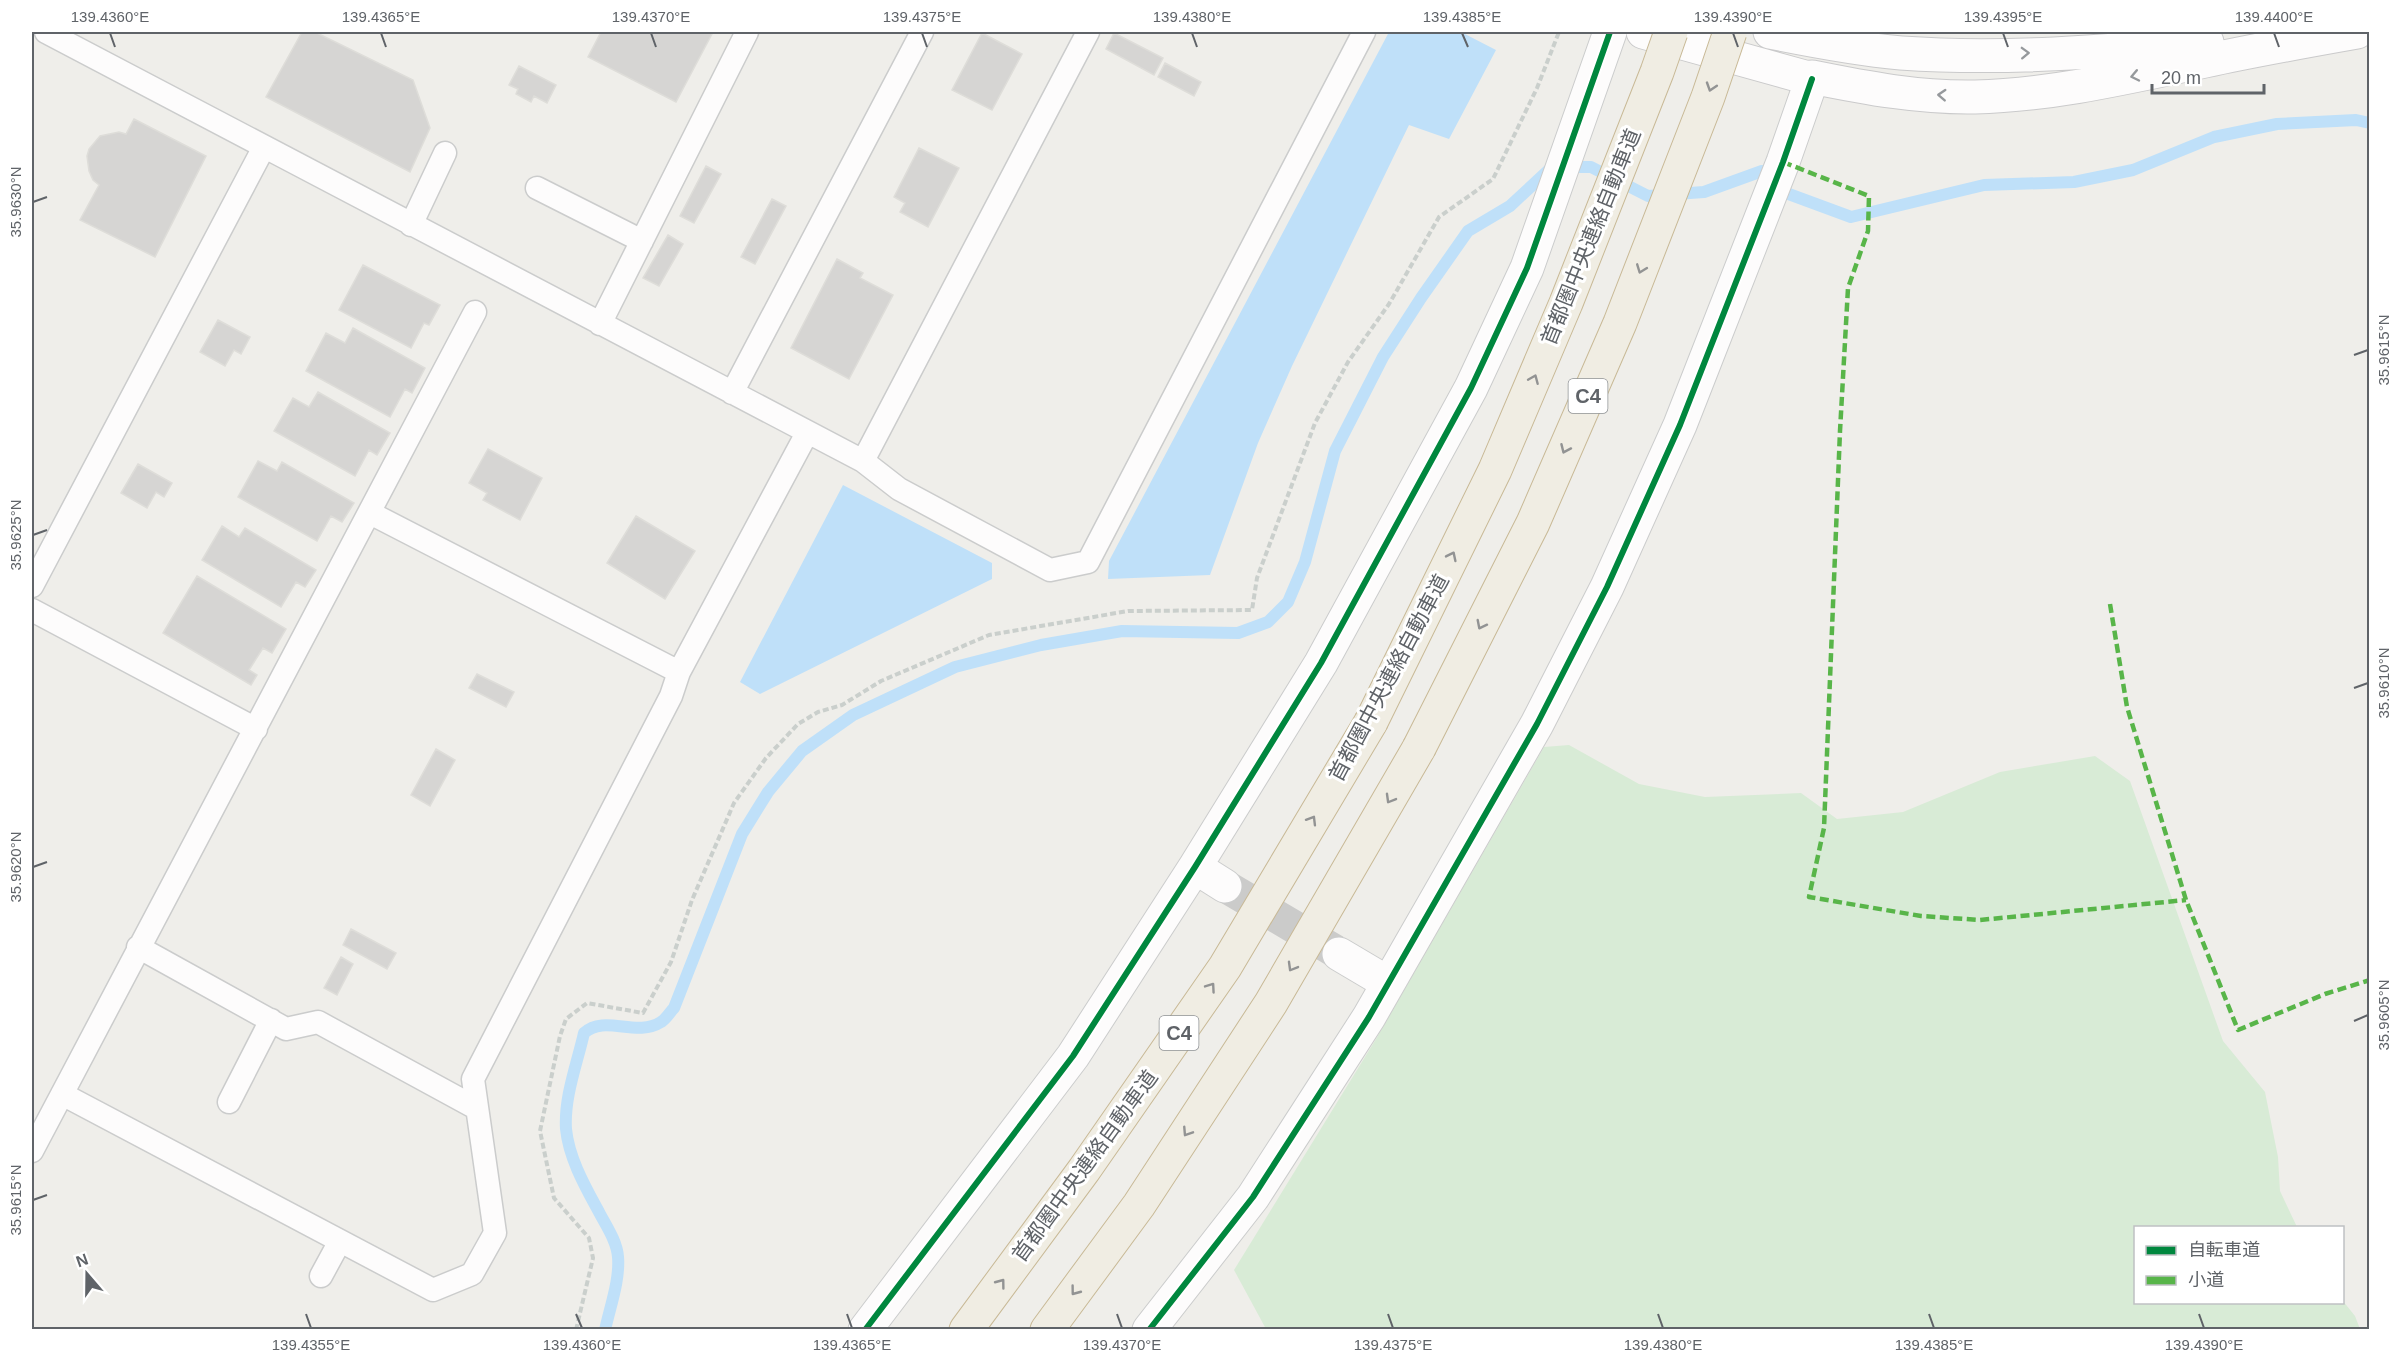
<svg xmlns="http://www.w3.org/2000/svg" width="2401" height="1361" font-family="Arial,'Noto Sans JP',sans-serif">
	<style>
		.green { fill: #d8ebd6 }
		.water { fill: #bfe0f9 }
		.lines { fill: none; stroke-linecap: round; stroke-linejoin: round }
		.stream { stroke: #bfe0f9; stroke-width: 12 }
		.building { fill: #d6d5d3; stroke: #deddd9; stroke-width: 1.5 }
		.street-tunnel { stroke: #cbcbca; stroke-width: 33; stroke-dasharray: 33 16; stroke-linecap: butt }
		.lane-casing { stroke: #cbcccc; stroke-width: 25 }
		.street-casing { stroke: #cbcccc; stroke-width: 35 }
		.secondary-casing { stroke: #cacacb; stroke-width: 35 }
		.highway-casing { stroke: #c8b996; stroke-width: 35 }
		.path { stroke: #cacfcc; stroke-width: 4; stroke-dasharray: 6 3; stroke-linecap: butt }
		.lane { stroke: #fdfcfc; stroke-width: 22 }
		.street { stroke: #fdfcfc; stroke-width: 33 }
		.secondary { stroke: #fdfcfc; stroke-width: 33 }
		.highway { stroke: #f0ede3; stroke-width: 33 }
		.highway-bridge-casing { stroke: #c8b996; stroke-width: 35; stroke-linecap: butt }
		.highway-bridge { stroke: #f0ede3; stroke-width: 33 }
		.quiet { stroke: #58b549; stroke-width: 4.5; stroke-dasharray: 9 4.5; stroke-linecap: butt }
		.cycleway-casing { stroke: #fff; stroke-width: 10 }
		.cycleway { stroke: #00873e; stroke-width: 6 }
		.oneway { stroke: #96999c }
		.oneway2 { stroke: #929393 }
		.ticks { fill: none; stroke: #5f6368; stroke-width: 2 }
		.labels { text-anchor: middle; stroke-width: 6; stroke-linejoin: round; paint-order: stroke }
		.shield { fill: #fff; stroke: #8f9295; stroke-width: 1.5 }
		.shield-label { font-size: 20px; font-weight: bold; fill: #5f6368 }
		.street-label { font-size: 21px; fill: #5f6368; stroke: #fff }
		.neatline { fill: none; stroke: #5f6368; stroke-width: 2 }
		.ticks-label { font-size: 15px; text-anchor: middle; fill: #5f6368 }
	</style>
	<rect width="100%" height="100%" fill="#efeeea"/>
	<path class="green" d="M1569,745L1639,784L1705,797L1801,793L1837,819L1903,812L2000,772L2095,756L2130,781L2223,1041L2265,1092L2278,1157L2280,1191L2297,1227L2136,1228V1302L2343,1301L2355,1316L2360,1329H1266L1234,1270L1376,1039L1544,747Z"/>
	<path class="water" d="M1389,32H1461L1496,50L1449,139L1409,125L1292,366L1258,443L1210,575L1108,579L1109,561Z
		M843,485L992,563V579L760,694L740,682Z"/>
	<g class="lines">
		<path class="stream" d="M605,1330C610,1307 620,1280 618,1257C617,1242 607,1227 600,1214C586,1188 569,1159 566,1129C564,1097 577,1064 584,1033C605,1014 636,1038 661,1022C666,1019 670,1012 674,1008L742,834L768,792L802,751L853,715L955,667L1041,645L1122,631L1238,633L1268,622L1288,602L1305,562L1335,451L1383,357L1421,298L1468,231L1510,206L1552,167H1591L1648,196L1704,192L1762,171L1786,193L1851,217L1984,185L2074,182L2133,170L2214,137L2277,124L2356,120L2370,123"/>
	</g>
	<path class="building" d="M302,32H315L413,80L430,128L410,172L266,97Z
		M601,32H713L676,102L588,57Z
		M982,33L1022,54L992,110L952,90Z
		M1114,33L1163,58L1154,75L1106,49Z
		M1165,63L1201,82L1194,96L1158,77Z
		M519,66L556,85L547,103L534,96L531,102L516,94L518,89L509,85Z
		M134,119L206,156L155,257L80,220L99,185L93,180L89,171L87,156L89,149L100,136L119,132L126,134Z
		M919,148L959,168L928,227L900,212L905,203L894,197Z
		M706,166L721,174L694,223L680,216Z
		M772,199L786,206L755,264L741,257Z
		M668,235L683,244L659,286L643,278Z
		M837,259L863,273L860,278L893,295L849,379L791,348Z
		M363,265L440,305L429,325L424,323L411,348L339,310Z
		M218,320L250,337L241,354L234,350L225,366L200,352Z
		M353,328L425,368L412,393L405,389L390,417L306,371L326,333L345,343Z
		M318,392L390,433L377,455L369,450L355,476L274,431L293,398L309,407Z
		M488,449L542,478L520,520L483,500L487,493L469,483Z
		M258,461L277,471L282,462L354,503L342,522L331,516L317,541L238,497Z
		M138,464L172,483L164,497L156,492L147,508L121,493Z
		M636,516L695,551L665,599L607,563Z
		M222,526L239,537L245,528L316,570L305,587L296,582L281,607L202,560Z
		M197,576L286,629L272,653L263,648L249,670L257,675L251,685L163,633Z
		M477,674L514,692L506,707L469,688Z
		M436,749L455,760L430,806L411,795Z
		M351,929L396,953L387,969L343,945Z
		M341,957L353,964L337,995L324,988Z"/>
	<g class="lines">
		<path class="street-tunnel" d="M1225,886L1335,951"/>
		<g class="lane-casing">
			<path id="lane" d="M46,32L863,461L1088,32
				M537,188L642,241
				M411,225L445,153
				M600,324L747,32
				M732,393L922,32
				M863,461L899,489L1050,570L1088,562L1364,32
				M370,513L679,672L807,433
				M32,586L264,147
				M32,610L256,729
				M138,947L286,1029L318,1022L476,1108
				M62,1094L433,1290L472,1274L495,1233L473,1079L671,696L679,672
				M229,1102L271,1020
				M32,1151L475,312
				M321,1276L340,1241"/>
		</g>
		<g class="street-casing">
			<path id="street" d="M1195,867L1225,886
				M1339,954L1388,983
				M865,1330L1073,1056L1195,867L1321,663L1471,388L1527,268L1610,32
				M1149,1330L1253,1197L1369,1017L1537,724L1607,587L1680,425L1783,162L1812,79"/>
		</g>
		<g class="secondary-casing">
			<path id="secondary" d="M1643,32L1812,79V77C1866,88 1920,98 1975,97C2053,95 2129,77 2205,61C2255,50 2306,41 2357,32
				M1770,32C1814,41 1857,49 1901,53C2002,60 2107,52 2207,42"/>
		</g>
		<g class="highway-casing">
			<path id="highway" d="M966,1330L1084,1170L1225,967L1371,722
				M1047,1330L1139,1205L1271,1003L1419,748"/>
		</g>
		<path class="path" d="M576,1330L593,1258L589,1238L554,1198L540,1131L560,1036L566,1019L587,1003L643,1013L671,962L692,900L734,803L766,758L798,724L818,712L842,705L881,681L989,635L1128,611L1252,610L1257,578L1315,423L1348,362L1389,304L1439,217L1493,179L1537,88L1559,32"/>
		<use href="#lane" class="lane"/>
		<use href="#street" class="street"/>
		<use href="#secondary" class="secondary"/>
		<use href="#highway" class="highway"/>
		<g class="highway-bridge-casing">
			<path id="highway-bridge" d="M1371,722L1495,470L1566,303L1657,72L1671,32
				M1419,748L1533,523L1620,323L1708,97L1730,32"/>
		</g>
		<use href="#highway-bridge" class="highway-bridge"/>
		<path class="quiet" d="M1783,162L1869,196L1868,231L1848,288L1840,431L1824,828L1809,897L1921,916L1980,920L2186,900
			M2110,604L2127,707L2186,900L2238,1030L2325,994L2370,980"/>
		<g class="cycleway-casing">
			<path id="cycleway" d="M865,1330L1073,1056L1195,867L1321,663L1471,388L1527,268L1610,32
				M1149,1330L1253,1197L1369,1017L1537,724L1607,587L1680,425L1783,162L1812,79"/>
		</g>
		<use href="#cycleway" class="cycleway"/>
	</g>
	<defs><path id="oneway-chevron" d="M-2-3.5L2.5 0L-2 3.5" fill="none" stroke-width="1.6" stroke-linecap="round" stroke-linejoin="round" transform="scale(1.5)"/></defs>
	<g class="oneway">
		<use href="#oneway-chevron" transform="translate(2025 53) rotate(-2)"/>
		<use href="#oneway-chevron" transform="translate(2135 76) rotate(168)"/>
		<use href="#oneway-chevron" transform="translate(1942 95) rotate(-177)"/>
	</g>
	<g class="oneway2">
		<use href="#oneway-chevron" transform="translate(1711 87) rotate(108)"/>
		<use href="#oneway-chevron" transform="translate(1641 269) rotate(111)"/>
		<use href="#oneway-chevron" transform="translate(1534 379) rotate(-67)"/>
		<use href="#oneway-chevron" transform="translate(1565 449) rotate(114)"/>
		<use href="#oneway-chevron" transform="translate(1452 556) rotate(-64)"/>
		<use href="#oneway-chevron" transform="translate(1481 625) rotate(117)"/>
		<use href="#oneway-chevron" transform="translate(1390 799) rotate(120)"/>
		<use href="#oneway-chevron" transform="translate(1312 820) rotate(-59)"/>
		<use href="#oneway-chevron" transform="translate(1292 967) rotate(120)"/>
		<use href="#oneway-chevron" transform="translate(1211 987) rotate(-55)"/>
		<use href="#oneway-chevron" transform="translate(1187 1132) rotate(123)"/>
		<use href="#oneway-chevron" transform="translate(1001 1283) rotate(-53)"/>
		<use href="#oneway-chevron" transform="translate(1075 1291) rotate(127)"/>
	</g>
	<path class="ticks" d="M110,33L115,47M381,33L386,47M651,33L656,47M922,33L927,47M1192,33L1197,47M1462,33L1468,47M1733,33L1738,47M2003,33L2008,47M2274,33L2279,47M33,202L47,197M2354,355L2368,350M33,535L47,530M2354,688L2368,683M33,867L47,862M2354,1021L2368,1015M33,1200L47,1195M306,1314L311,1328M576,1314L582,1328M847,1314L852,1328M1117,1314L1122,1328M1388,1314L1393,1328M1658,1314L1663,1328M1929,1314L1934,1328M2199,1314L2204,1328"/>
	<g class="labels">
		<g class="shield">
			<rect x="1568.5" y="379" width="39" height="34" rx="4.5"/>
			<rect x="1159.5" y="1016" width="39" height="34" rx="4.5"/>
		</g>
		<g class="shield-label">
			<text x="1588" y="403">C4</text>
			<text x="1179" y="1040">C4</text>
		</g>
		<g class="street-label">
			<text transform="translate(1591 237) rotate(-68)" y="7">首都圏中央連絡自動車道</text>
			<text transform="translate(1389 678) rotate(-62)" y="7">首都圏中央連絡自動車道</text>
			<text transform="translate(1085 1166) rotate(-54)" y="7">首都圏中央連絡自動車道</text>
		</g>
	</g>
	<rect width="2401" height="1361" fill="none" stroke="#ffffff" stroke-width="66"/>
	<rect x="2134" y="1226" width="210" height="78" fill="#ffffff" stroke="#bfc1c3" stroke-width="1.5"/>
	<rect x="2146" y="1246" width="30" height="9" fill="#00873e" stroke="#bfc1c3" stroke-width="1.5"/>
	<text x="2188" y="1256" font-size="18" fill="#5f6368">自転車道</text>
	<rect x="2146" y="1276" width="30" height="9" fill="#58b549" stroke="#bfc1c3" stroke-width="1.5"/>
	<text x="2188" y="1286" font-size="18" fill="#5f6368">小道</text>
	<g transform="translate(87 1274) rotate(340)" stroke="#ffffff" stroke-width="4.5" paint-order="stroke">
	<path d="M0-4.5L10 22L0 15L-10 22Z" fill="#5f6368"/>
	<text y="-9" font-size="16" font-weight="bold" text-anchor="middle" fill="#5f6368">N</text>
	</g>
	<path d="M2152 84v9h112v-9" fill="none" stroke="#5f6368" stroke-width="3"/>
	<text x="2161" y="84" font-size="18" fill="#5f6368" stroke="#ffffff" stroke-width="4.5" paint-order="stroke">20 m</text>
	<rect x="33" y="33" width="2335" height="1295" class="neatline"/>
	<g class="ticks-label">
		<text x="110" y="22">139.4360°E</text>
		<text x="381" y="22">139.4365°E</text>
		<text x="651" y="22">139.4370°E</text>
		<text x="922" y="22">139.4375°E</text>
		<text x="1192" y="22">139.4380°E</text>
		<text x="1462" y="22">139.4385°E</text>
		<text x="1733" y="22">139.4390°E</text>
		<text x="2003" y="22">139.4395°E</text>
		<text x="2274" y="22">139.4400°E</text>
		<text transform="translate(16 202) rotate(-90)" y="5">35.9630°N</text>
		<text transform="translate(2384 350) rotate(-90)" y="5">35.9615°N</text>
		<text transform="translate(16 535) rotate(-90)" y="5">35.9625°N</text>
		<text transform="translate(2384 683) rotate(-90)" y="5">35.9610°N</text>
		<text transform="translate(16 867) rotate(-90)" y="5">35.9620°N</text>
		<text transform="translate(2384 1015) rotate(-90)" y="5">35.9605°N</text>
		<text transform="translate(16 1200) rotate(-90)" y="5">35.9615°N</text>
		<text x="311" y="1350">139.4355°E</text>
		<text x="582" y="1350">139.4360°E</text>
		<text x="852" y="1350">139.4365°E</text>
		<text x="1122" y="1350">139.4370°E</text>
		<text x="1393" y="1350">139.4375°E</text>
		<text x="1663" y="1350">139.4380°E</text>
		<text x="1934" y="1350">139.4385°E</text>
		<text x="2204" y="1350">139.4390°E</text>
	</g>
</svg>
